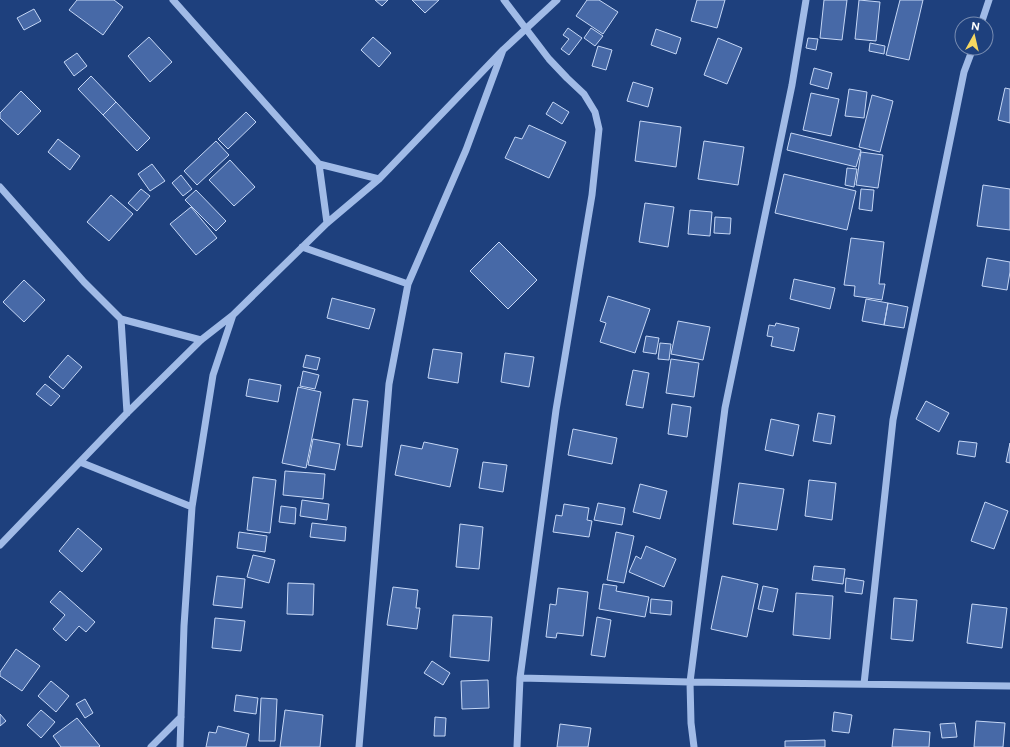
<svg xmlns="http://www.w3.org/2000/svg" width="1010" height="747" font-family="Figtree,sans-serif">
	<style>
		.building { fill: #4769a7; stroke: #c5d7f6 }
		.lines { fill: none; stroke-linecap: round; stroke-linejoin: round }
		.minor { stroke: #a1bbe7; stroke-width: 7 }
	</style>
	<rect width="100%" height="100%" fill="#1e407d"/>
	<path class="building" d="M77,0H114L123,7L103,35L69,10Z
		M375,0H388L382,6Z
		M412,0H439L425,13Z
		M587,0H599L618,12L603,34L576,16Z
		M697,0H725L717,28L691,21Z
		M824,0H847L842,40L820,38Z
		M859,0L880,2L876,41L855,39Z
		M900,0H923L909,60L886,55Z
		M34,9L41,21L24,30L17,18Z
		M568,28L582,38L569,55L561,49L569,39L563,35Z
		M591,28L603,36L595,46L584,38Z
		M656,29L681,38L676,54L651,45Z
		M149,37L172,62L150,82L128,56Z
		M373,37L391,53L379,67L361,50Z
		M718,38L742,48L727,84L704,75Z
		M808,38L818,39L816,50L806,48Z
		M870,43L885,46L884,54L869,51Z
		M598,46L612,50L606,70L592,66Z
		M77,53L87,66L74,76L64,62Z
		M814,68L832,73L828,89L810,84Z
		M91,76L116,102L103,115L78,89Z
		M633,82L653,88L648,107L627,101Z
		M1005,88L1010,89V123L998,120Z
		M849,89L867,92L864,118L845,116Z
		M21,91L41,111L18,135L0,118V113Z
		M811,93L839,99L831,136L803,130Z
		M872,95L893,101L880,152L859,147Z
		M116,102L150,138L137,151L103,115Z
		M553,102L569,112L562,124L546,114Z
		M246,112L256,122L228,149L218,139Z
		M640,121L681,127L676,167L635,161Z
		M529,125L566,142L549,178L505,158L515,137L522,139Z
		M791,133L861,150L856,167L787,150Z
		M58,139L80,156L70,170L48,152Z
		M216,141L229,155L197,185L184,171Z
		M704,141L744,147L738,185L698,179Z
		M861,152L883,155L878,188L856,185Z
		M230,160L255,187L234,206L209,180Z
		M152,164L165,181L150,191L138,174Z
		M847,168L857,169L854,187L845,185Z
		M784,174L856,191L847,230L775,213Z
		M181,175L192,189L183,196L172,183Z
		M983,185L1010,189V230L977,226Z
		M141,189L150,196L137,211L128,203Z
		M861,189L874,190L872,211L859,209Z
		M196,190L226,221L216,231L185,200Z
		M111,195L133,214L109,241L87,222Z
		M645,203L674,207L668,247L639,242Z
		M191,207L217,238L196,255L170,224Z
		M690,210L712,212L710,236L688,234Z
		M715,217L731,218L730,234L714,233Z
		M851,238L884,242L879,284H885L882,300L854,296L855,286L844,285Z
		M499,242L537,280L508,309L470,271Z
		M987,258L1010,262V272L1007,290L982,286Z
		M794,279L835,288L830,309L790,299Z
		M24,280L45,300L24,322L3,302Z
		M608,296L650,309L635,353L600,342L606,323L600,321Z
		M332,298L375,309L369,329L327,318Z
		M866,299L888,303L884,325L862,321Z
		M888,303L908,307L904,328L884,325Z
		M678,321L710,327L703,360L671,354Z
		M776,323L799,328L794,351L771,346L773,337L767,336L769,325L775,326Z
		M646,336L659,338L656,354L643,352Z
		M660,343L671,344L669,360L658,359Z
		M433,349L462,353L458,383L428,378Z
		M505,353L534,357L529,387L501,382Z
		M68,355L82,367L63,389L49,377Z
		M306,355L320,358L317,370L303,367Z
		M671,359L699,363L694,397L666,393Z
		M633,370L649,373L643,408L626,405Z
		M303,371L319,375L315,389L300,386Z
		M249,379L281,385L278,402L246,396Z
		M45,384L60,396L51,406L36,394Z
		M298,387L321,392L306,468L282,463Z
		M353,399L368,401L362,447L347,445Z
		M926,401L949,413L939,432L916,419Z
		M672,404L691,407L687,437L668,434Z
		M818,413L835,416L831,444L813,441Z
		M771,419L799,425L793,456L765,450Z
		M573,429L617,438L612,464L568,455Z
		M313,439L340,444L335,470L308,465Z
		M959,441L977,443L975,457L957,454Z
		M424,442L458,449L450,487L395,475L401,445L422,449Z
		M1010,443V463L1006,462Z
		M483,462L507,465L503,492L479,488Z
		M285,471L325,474L323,499L283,495Z
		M253,477L276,480L270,533L247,530Z
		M809,480L836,483L832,520L805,516Z
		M739,483L784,489L777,530L733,524Z
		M640,484L667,491L660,519L633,512Z
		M302,500L329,504L327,520L300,516Z
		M985,502L1008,511L994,549L971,541Z
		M598,503L625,508L622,525L594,520Z
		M564,504L589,508L587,520L592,521L589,537L553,532L556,515L562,516Z
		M281,506L296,508L295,524L279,522Z
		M312,523L346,527L345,541L310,537Z
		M460,524L483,527L479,569L456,567Z
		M78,528L102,549L82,572L59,551Z
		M239,532L267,536L265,552L237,548Z
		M616,532L634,536L624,583L607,580Z
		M646,546L676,559L664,587L629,572L636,556L641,559Z
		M253,555L275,560L269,583L247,577Z
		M814,566L845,569L843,584L812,580Z
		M217,576L245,579L242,608L213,605Z
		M722,576L758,584L747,637L711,629Z
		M846,578L864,581L862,594L845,592Z
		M288,583L314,584L313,615L287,614Z
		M603,584L617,586L616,591L649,597L645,617L599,609Z
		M763,586L778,589L773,612L758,609Z
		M393,587L418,590L416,608H420L417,629L387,625Z
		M558,588L588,592L583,636L557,633L556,638L546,637L550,604L556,605Z
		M60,591L95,622L86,632L79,626L66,641L53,629L65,615L50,602Z
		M796,593L833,596L830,639L793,635Z
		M894,598L917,600L913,641L891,639Z
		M651,599L672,601L671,615L650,613Z
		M972,604L1007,608L1002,648L967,643Z
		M453,615L492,617L489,661L450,657Z
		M597,617L611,620L605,657L591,655Z
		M215,618L245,621L241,651L212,648Z
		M16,649L40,666L22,691L0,676V672Z
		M432,661L450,673L443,685L424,673Z
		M488,680L489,708L462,709L461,681Z
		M51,681L69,696L56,712L38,696Z
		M236,695L258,698L256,714L234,711Z
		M261,698L277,699L275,741H259Z
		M85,699L93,713L85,718L76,704Z
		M41,710L55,722L41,738L27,725Z
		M285,710L323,715L320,747H280Z
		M834,712L852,715L849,733L832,731Z
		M0,714L6,721L0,726Z
		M435,717L446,718L445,736H434Z
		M77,718L100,746L99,747H61L53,736Z
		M976,721L1005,723L1003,747H974Z
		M955,723L957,737L942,738L940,724Z
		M560,724L591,728L588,747H557Z
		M218,726L249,734L246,747H206L209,732L216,733Z
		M894,729L930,732L929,747H892Z
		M825,740V747H785V741Z"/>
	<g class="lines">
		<path class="minor" d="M173,0L319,164L379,179
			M504,0L549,59L567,78L584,94L595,112L599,129L592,195L556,410L520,678L517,747
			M981,24L989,0
			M319,164L327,223
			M0,187L84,282L121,319L201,340
			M302,247L408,284
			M121,319L127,413
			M80,462L192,507
			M0,545L127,413L201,340L233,315
			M520,678L690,682L1010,686
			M864,684L893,420L964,72L973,48
			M151,747L181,717
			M180,747L184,626L192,507L213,375L233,315L327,223L379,179L503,50
			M359,747L389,384L408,284L466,150L503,50L557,0
			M694,747L691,723L690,682L725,408L792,85L806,0"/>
	</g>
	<g transform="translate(974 36) rotate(8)"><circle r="19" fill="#1e407d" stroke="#788cb1"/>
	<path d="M0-3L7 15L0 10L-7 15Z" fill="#f6d761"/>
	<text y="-6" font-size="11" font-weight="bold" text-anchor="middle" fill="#ffffff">N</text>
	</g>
</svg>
